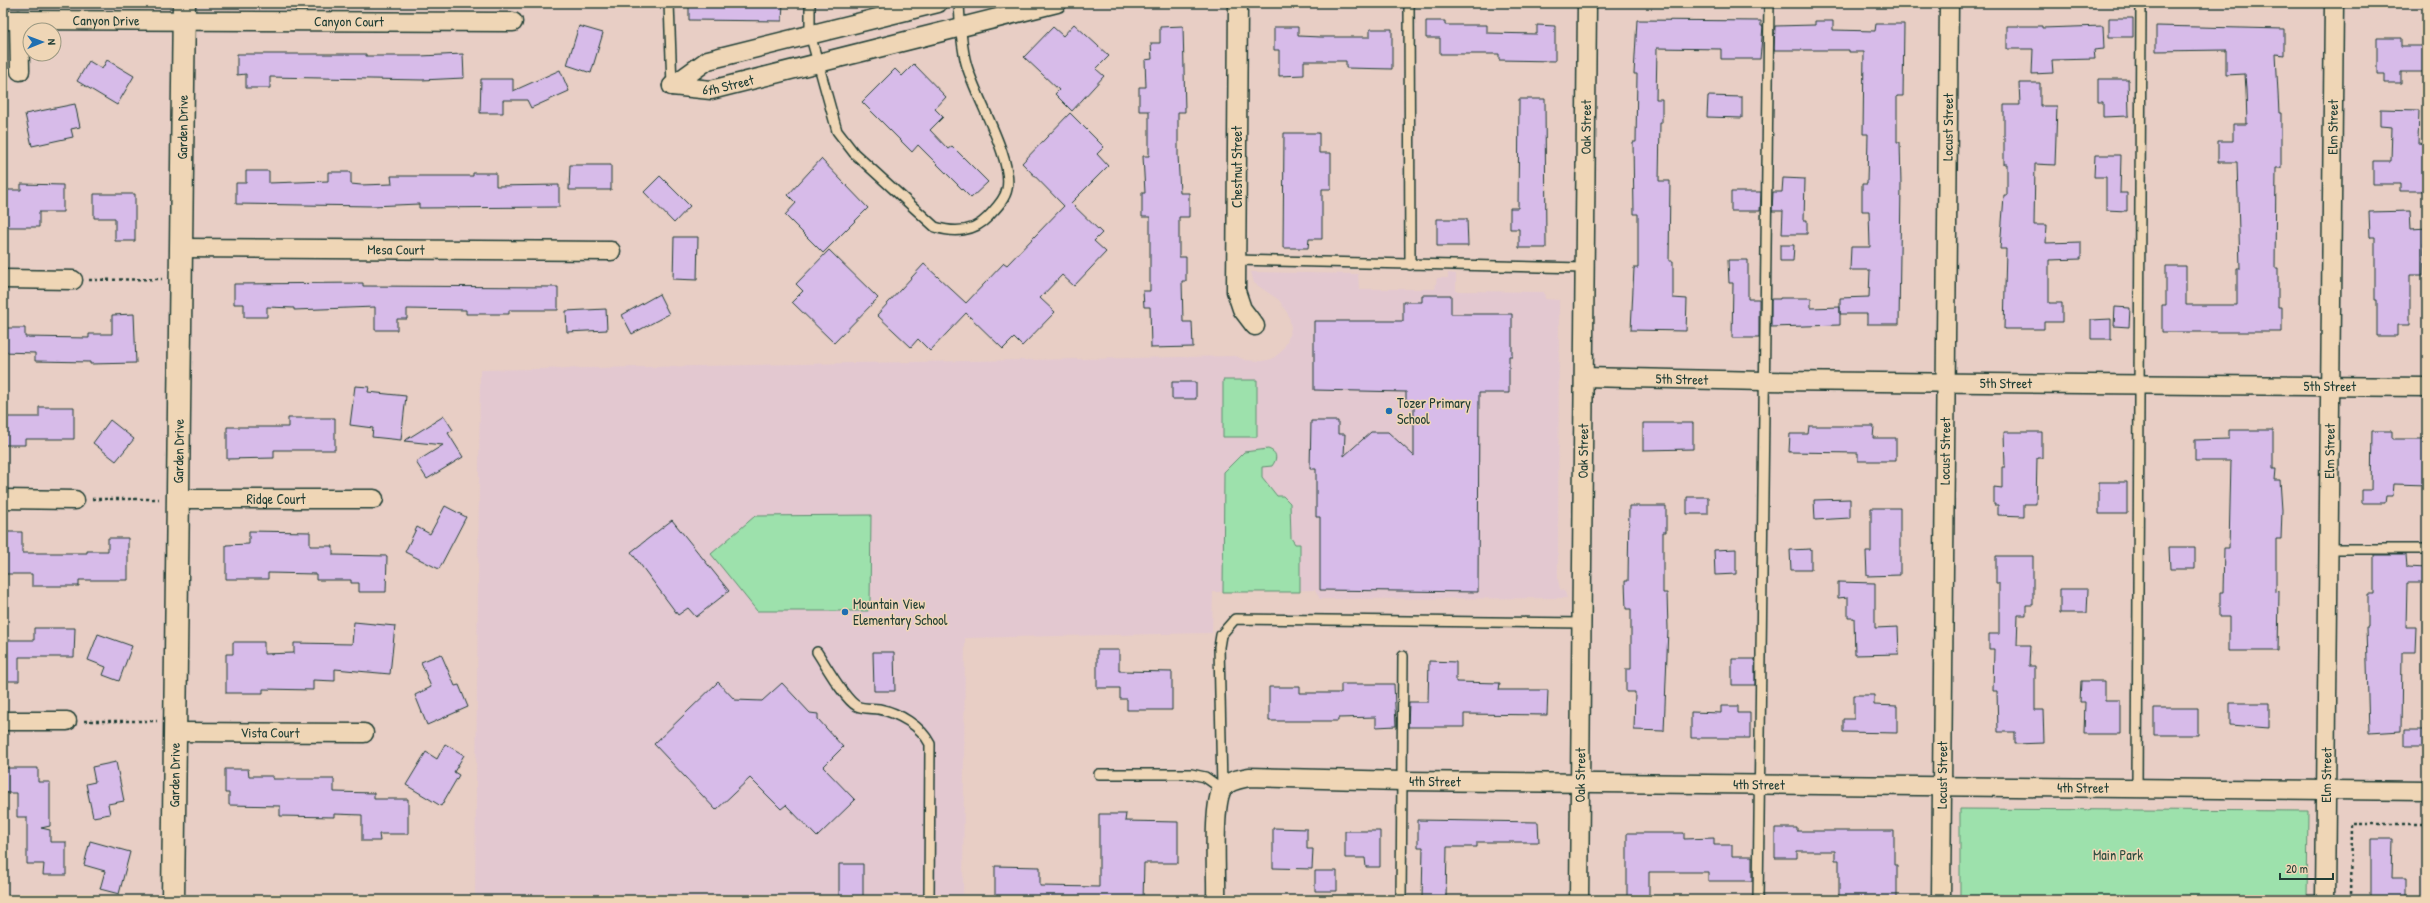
<svg xmlns="http://www.w3.org/2000/svg" width="2430" height="903" font-family="'Patrick Hand',sans-serif">
	<style>
		.built { fill: #e3c8d0 }
		.green { fill: #9de1ac; stroke: #5e8f70 }
		.building { fill: #d7bbe9; stroke: #1f3d34 }
		.lines { fill: none; stroke-linecap: round; stroke-linejoin: round }
		.service-casing { stroke: #1f3d34; stroke-width: 12 }
		.minor-casing { stroke: #1f3d34; stroke-width: 21 }
		.tertiary-casing { stroke: #1f3d34; stroke-width: 25 }
		.path { stroke: #1f3d34; stroke-width: 2.5; stroke-dasharray: 3 3; stroke-linecap: butt }
		.service { stroke: #efd6b6; stroke-width: 9 }
		.minor { stroke: #efd6b6; stroke-width: 18 }
		.tertiary { stroke: #efd6b6; stroke-width: 22 }
		.poi-dot { fill: #1f6fb2; stroke: #efd6b6; stroke-width: 1.5 }
		.labels { text-anchor: middle; stroke-width: 3; stroke-linejoin: round; paint-order: stroke }
		.street-label { font-size: 14px; fill: #1f3d34; stroke: #efd6b6 }
		.poi-label { font-size: 14px; fill: #1f3d34; stroke: #efd6b6; text-anchor: start }
		.park-label { font-size: 14px; fill: #2c4d40; stroke: #efd6b6 }
	</style>
	<rect width="100%" height="100%" fill="#e8cec5"/>
	<filter id="ink" filterUnits="userSpaceOnUse"><feTurbulence type="fractalNoise" baseFrequency=".025" numOctaves="2"/><feDisplacementMap in="SourceGraphic" scale="8" xChannelSelector="R" yChannelSelector="G"/><feConvolveMatrix kernelMatrix="1 2 1 2 8 2 1 2 1" color-interpolation-filters="sRGB"/></filter>
	<g filter="url(#ink)">
		<path class="built" d="M1251,272L1358,274L1359,289H1435L1437,278H1448V273L1456,274V291L1544,292L1545,299L1559,300L1558,580L1560,589L1565,592L1567,598L1320,599L1315,590L1213,592L1212,633L965,638L963,900H475L480,370L1236,356L1245,360L1262,361L1272,359L1281,352L1287,342L1291,328L1289,316L1279,300L1254,283Z"/>
		<path class="green" d="M1223,380H1257V437H1223Z
			M1268,449C1277,452 1278,458 1272,466L1262,467V477L1277,496H1283L1290,503L1291,538L1295,544H1300V592H1223L1224,472L1244,452Z
			M871,515L870,605L868,611H757L711,554L755,516Z
			M1960,809L2308,811L2307,900H1960Z"/>
		<path class="building" d="M689,3H783L782,21L689,20Z
			M2109,18H2133V37H2109Z
			M1637,20L1761,21V26H1763L1760,59H1721V49L1657,48L1656,99H1662V123H1660L1659,181H1670L1669,261H1673V298L1687,299L1686,331L1631,330L1634,268H1638V214H1634L1633,142H1636L1637,74H1634Z
			M1426,21H1445V25H1487V33L1537,34V25L1555,26V61L1499,60V54H1440V38H1426Z
			M1815,21H1833V30L1875,31L1876,24H1904L1903,96H1897V142H1900L1901,185L1899,324H1867V314H1840V298L1869,297L1870,270H1850L1851,247H1870L1869,211H1862V184H1867L1868,134H1863L1864,52H1849V50H1774L1775,26L1815,25Z
			M1074,24L1109,56L1096,69L1104,76L1072,111L1055,94L1059,90L1024,57L1053,27L1063,36Z
			M579,26L603,33L591,73L567,65Z
			M1183,26L1185,112H1178V155L1180,193H1189V217H1179V257H1186V281H1182L1183,322H1192L1193,347L1151,348L1150,307H1144L1143,291H1150V217H1142V193H1145L1143,156H1149V111H1139V87H1146L1145,60L1152,59L1151,43H1160V27Z
			M2007,26H2042V28L2103,26L2104,49L2094,50L2095,59L2052,60L2053,73L2032,74L2033,49H2007Z
			M2156,26L2284,29V55L2276,54L2279,113H2281V168H2276L2275,268H2278V307H2282V332H2162V305H2166V266H2186V305H2237V268H2240L2237,162H2218V141H2233V124H2247L2246,90L2245,74L2226,75V50L2156,51Z
			M1274,27H1298V36L1321,37H1370V29H1392V69L1346,68V61H1304V75L1279,76V50H1274Z
			M2377,38H2401V46H2427V72H2401V83H2384V74H2377Z
			M237,54H366V56H421L463,54L464,78L422,80L270,77V88H246V74L237,75Z
			M107,60L134,76L117,105L77,81L89,61L102,69Z
			M914,64L946,97L935,109L943,117L930,130L948,149L952,146L988,182L971,198L918,145L912,152L862,102L895,69L902,76Z
			M560,70L569,91L531,108L527,100H503V113H480L481,79H513V91Z
			M2098,79H2128L2129,116L2103,117V102H2098Z
			M2019,83H2040V106H2057L2055,165L2035,164L2034,225H2047L2046,243L2081,242V259L2049,260V303H2062V322H2044V329H2004L2006,249H2000L2004,196H2007V164H2004V105H2020Z
			M1708,96L1742,97V118L1707,117Z
			M1519,99H1545L1546,248H1519V229H1510V208H1518Z
			M75,104L80,127L71,129L73,137L32,146L25,114Z
			M2380,109L2419,110L2418,143L2427,144V191H2400V184H2373V161H2391L2392,127L2380,126Z
			M1070,113L1104,147L1097,154L1108,166L1071,203L1102,233L1094,241L1106,252L1074,286L1062,275L1040,298L1055,312L1022,346L1014,338L1003,349L966,313L930,351L918,339L911,347L877,315L924,264L966,303L1004,263L1007,265L1064,206L1022,163Z
			M1284,133H1319V153H1331V189H1322V239H1309L1308,248H1283Z
			M2095,155H2121L2120,193H2127V211L2106,210V177H2094Z
			M821,159L868,208L823,253L785,215L796,203L788,195Z
			M570,165H611V190H569Z
			M246,171H269V183L328,181V172H351V184L361,185L392,184L391,176H473V173H496V186L559,185V207L419,208V204L372,206L236,204V183H246Z
			M660,176L690,206L674,223L644,192Z
			M1783,178L1805,179L1804,220H1807V234H1782L1783,211H1772L1773,192H1782Z
			M21,184L63,185V212H39V227H3V190H21Z
			M1731,192H1761L1760,211H1731Z
			M94,194H135V241H115V218H94Z
			M2410,211L2411,229L2427,228V243H2424L2423,275H2410V325H2397V336H2377V300H2375V237H2370L2369,212Z
			M1437,219H1467L1468,246H1437Z
			M674,237H698L697,280L673,279Z
			M1780,245H1794L1793,261H1780Z
			M829,250L878,298L834,343L792,302L803,291L796,284Z
			M1728,260H1748V299H1759V338H1732L1733,283H1729Z
			M363,283V286L558,287V310H509V314H466V310L407,309V319H397V330H375V307L294,310V308L267,307V317H244V304H234V284Z
			M659,294L669,314L632,334L622,315Z
			M1422,295H1451V314H1512V356H1509V393H1479L1478,592L1320,590V517H1316V469H1310L1311,421H1338V434H1345L1344,456L1371,432H1388L1414,456V401H1406V392L1314,390V321H1403V302H1422Z
			M1780,298H1811V308L1840,307V325L1771,327V299H1780Z
			M2115,307L2130,308L2129,327L2114,326Z
			M606,309L607,330L567,332L566,311Z
			M134,314L136,363L90,364V362L35,361V353L3,352V328H25V337L89,338V334H112V315Z
			M2111,319V339H2091V320Z
			M1172,382H1196V399H1172Z
			M355,386L369,387L368,392L406,396L401,440L372,437L373,428L350,425Z
			M39,407H74V439H25V445H3V417H39Z
			M444,416L453,430L448,433L463,457L427,479L416,462L443,445L404,441Z
			M288,418H335V450H274V458L227,459V427H288Z
			M110,420L134,439L116,461L93,443Z
			M1643,423H1693V449L1643,450Z
			M1809,426H1874L1873,438H1896V461H1858V453L1789,452L1790,434H1808Z
			M2229,430H2273V469H2276L2275,480H2280L2282,510L2281,539H2276V592L2279,591L2278,651H2229V617H2220V592H2223L2224,548H2229L2231,461H2195V440L2229,439Z
			M2372,431H2392V439H2427V485L2394,484L2393,496H2386L2385,503H2362V490H2371Z
			M2004,432H2042V458H2037L2036,504H2024V516L1998,515V505H1994V487L2002,488V467H2005Z
			M2099,482H2127V514H2099Z
			M1687,497H1708V514H1687Z
			M1850,499V518L1815,520L1814,500Z
			M445,506L466,517L439,569L405,552L417,527L430,534Z
			M1629,506H1666V532H1663V593H1667L1668,629L1664,731L1634,730L1635,692H1626V669H1631V609H1626L1625,581H1628Z
			M1871,508H1900V575L1867,576L1866,552H1871Z
			M672,520L729,591L696,617L688,608L678,615L631,552Z
			M249,531L310,532V546H333V555L387,556L386,592H359V583H351V580H316V574L268,573V579H226V545L249,544Z
			M3,532H22V553H87V551H108V538H128V580H79V586H32V574H3Z
			M2169,547H2195V569H2170Z
			M1736,549V574L1715,575L1714,550Z
			M1811,549V570H1791L1790,550Z
			M2374,555H2406L2407,567L2427,568V583H2407L2406,627H2416L2415,652H2402L2401,731L2369,733L2366,627H2368V594H2374Z
			M1996,556H2033V605H2026V615H2018L2017,645H2030L2029,666H2035V710H2043L2044,743L2015,744V732H1998L1997,691H1993L1994,649H1989V634H1999V583H1996Z
			M1838,582L1875,583V628L1898,627L1899,654L1855,655L1854,618H1848V597L1838,598Z
			M2060,589H2088L2087,613H2060Z
			M354,622L395,626L390,674L335,669V681L313,680V690L263,689V693H226V654H233V642H264V654L294,653V643L352,644Z
			M34,628H75L74,657H19V681H3V640H34Z
			M98,634L132,646L119,681L103,675L106,667L88,660Z
			M1097,650H1119V671L1172,672V710H1127V699H1120V688H1097Z
			M873,652H894L895,691H874Z
			M441,654L455,686L459,685L468,707L427,725L415,695L431,687L421,662Z
			M1732,659H1755V685H1732Z
			M1429,661L1456,662V682L1500,683L1499,690H1548L1547,715L1464,714V727H1408L1409,702H1428Z
			M2081,681H2105V700H2120V734H2084L2085,702H2080Z
			M718,682L735,700L762,701L782,683L810,713L818,714V719L843,747L823,767L855,800L817,837L786,805L781,809L750,778L716,810L654,744Z
			M1341,684H1394L1396,726L1376,727V717L1338,718V721H1269V687H1300V693H1341Z
			M1854,695H1874V705L1897,706V733L1843,732V719H1854Z
			M2230,703H2269V728L2230,725Z
			M1721,706H1738V713H1750V738H1691V712L1721,713Z
			M2154,708H2198V735H2154Z
			M2405,730H2427V747H2405Z
			M445,744L464,755L454,772L459,775L441,806L406,785L426,752L437,759Z
			M116,762L124,801L108,804L110,814L93,817L86,784L95,782L92,767Z
			M3,768H38V782H50V826L41,828L50,830V842H66V875H43L44,864H27V817H17V793H3Z
			M225,769H248L249,776H273V779H334V792L374,793V799H408V834H379L380,841H362V815L334,814V817L280,816V806L229,805V793H225Z
			M1099,814H1126L1125,821L1178,822V863H1144L1143,900H995V866L1040,867V886L1099,887Z
			M1418,820L1538,822L1539,842H1477V847H1447L1446,900H1422L1423,847H1418Z
			M1273,828L1307,829V849H1313L1312,869L1273,868Z
			M1775,828H1797V831H1894V865H1897V900H1839V860H1835V851H1797V858H1775Z
			M1345,831H1380V867H1366L1365,858H1345Z
			M1627,833H1684V839L1714,838V845H1732V856H1752V881H1708V872H1649V900H1627Z
			M2371,839H2393L2392,878H2406V900H2371Z
			M90,841L130,852L119,894L100,889L105,871L84,865Z
			M839,864H863V900H839Z
			M1315,871H1337V891H1315Z"/>
		<g class="lines">
			<g class="service-casing">
				<path id="service" d="M669,3L672,86
					M810,3V34L837,131L854,153L935,227C954,233 974,232 988,217C995,209 1005,200 1007,189C1014,159 974,95 966,63C961,44 960,23 959,3
					M1409,3L1410,265
					M1236,260L1583,268
					M2329,549H2427
					M817,652C825,664 845,700 857,706C863,709 872,708 879,709C899,713 921,726 930,744L929,900
					M1099,774H1191L1205,777L1222,789
					M1222,788L1219,647L1221,635L1235,619L1583,623
					M2137,788L2141,3
					M1401,900L1403,656
					M1758,900L1769,3"/>
			</g>
			<g class="minor-casing">
				<g id="minor">
					<path d="M1238,3L1236,291L1242,309L1255,326"/>
					<path id="s1" d="M3,20L513,22"/>
					<path d="M19,20L20,71"/>
					<path id="s2" d="M672,86L711,90L1057,3"/>
					<path d="M672,86L708,60L938,3"/>
					<path id="s3" d="M181,248L611,251"/>
					<path d="M3,279L73,280"/>
					<path id="s4" d="M1584,377L1764,381L2427,387"/>
					<path d="M3,499L75,500"/>
					<path id="s5" d="M178,499H374"/>
					<path d="M3,721H67"/>
					<path id="s6" d="M175,732L364,733"/>
					<path id="s7" d="M1216,900C1217,876 1212,808 1222,789C1228,780 1240,779 1249,777L1402,781L2427,791"/>
					<path id="s8" d="M1579,900L1587,3"/>
					<path id="s9" d="M1941,900L1949,3"/>
					<path id="s10" d="M2325,900L2334,3"/>
				</g>
			</g>
			<g class="tertiary-casing">
				<g id="tertiary">
					<path id="s11" d="M173,900L184,3"/>
				</g>
			</g>
			<path class="path" d="M89,280L162,279
				M92,499H159
				M84,721H157
				M2351,900L2352,824H2427"/>
			<use href="#service" class="service"/>
			<use href="#minor" class="minor"/>
			<use href="#tertiary" class="tertiary"/>
		</g>
	</g>
	<g class="poi-dot">
		<circle cx="1389" cy="411" r="4"/>
		<circle cx="845" cy="612" r="4"/>
	</g>
	<g class="labels">
		<g class="street-label">
			<text dy="5" stroke="none"><textPath href="#s1" startOffset="103">Canyon Drive</textPath></text>
			<text dy="5" stroke="none"><textPath href="#s1" startOffset="346">Canyon Court</textPath></text>
			<text dy="5" stroke="none"><textPath href="#s2" startOffset="57">6th Street</textPath></text>
			<text dy="5" stroke="none"><textPath href="#s11" startOffset="773">Garden Drive</textPath></text>
			<text dy="5" stroke="none"><textPath href="#s8" startOffset="773">Oak Street</textPath></text>
			<text dy="5" stroke="none"><textPath href="#s9" startOffset="773">Locust Street</textPath></text>
			<text dy="5" stroke="none"><textPath href="#s10" startOffset="773">Elm Street</textPath></text>
			<text transform="translate(1237 167) rotate(-90)" y="5">Chestnut Street</text>
			<text dy="5" stroke="none"><textPath href="#s3" startOffset="215">Mesa Court</textPath></text>
			<text dy="5" stroke="none"><textPath href="#s4" startOffset="98">5th Street</textPath></text>
			<text dy="5" stroke="none"><textPath href="#s4" startOffset="422">5th Street</textPath></text>
			<text dy="5" stroke="none"><textPath href="#s4" startOffset="746">5th Street</textPath></text>
			<text dy="5" stroke="none"><textPath href="#s11" startOffset="449">Garden Drive</textPath></text>
			<text dy="5" stroke="none"><textPath href="#s8" startOffset="449">Oak Street</textPath></text>
			<text dy="5" stroke="none"><textPath href="#s9" startOffset="449">Locust Street</textPath></text>
			<text dy="5" stroke="none"><textPath href="#s10" startOffset="449">Elm Street</textPath></text>
			<text dy="5" stroke="none"><textPath href="#s5" startOffset="98">Ridge Court</textPath></text>
			<text dy="5" stroke="none"><textPath href="#s6" startOffset="95">Vista Court</textPath></text>
			<text dy="5" stroke="none"><textPath href="#s11" startOffset="125">Garden Drive</textPath></text>
			<text dy="5" stroke="none"><textPath href="#s8" startOffset="125">Oak Street</textPath></text>
			<text dy="5" stroke="none"><textPath href="#s9" startOffset="125">Locust Street</textPath></text>
			<text dy="5" stroke="none"><textPath href="#s10" startOffset="125">Elm Street</textPath></text>
			<text dy="5" stroke="none"><textPath href="#s7" startOffset="328">4th Street</textPath></text>
			<text dy="5" stroke="none"><textPath href="#s7" startOffset="652">4th Street</textPath></text>
			<text dy="5" stroke="none"><textPath href="#s7" startOffset="976">4th Street</textPath></text>
		</g>
		<g class="poi-label">
			<text x="1397" y="408">Tozer Primary<tspan x="1397" dy="16">School</tspan></text>
			<text x="853" y="609">Mountain View<tspan x="853" dy="16">Elementary School</tspan></text>
		</g>
		<g class="park-label">
			<text x="2118" y="860">Main Park</text>
		</g>
	</g>
	<rect width="2430" height="903" fill="none" stroke="#efd6b6" stroke-width="16"/>
	<rect x="8" y="8" width="2414" height="887" fill="none" stroke="#1f3d34" stroke-width="1.5" filter="url(#ink)"/>
	<g transform="translate(42 42) rotate(89)"><circle r="19" fill="#efd6b6" stroke="#9c9982"/>
	<path d="M0-3L7 15L0 10L-7 15Z" fill="#1f6fb2"/>
	<text y="-6" font-size="11" font-weight="bold" text-anchor="middle" fill="#1f3d34">N</text>
	</g>
	<path d="M2280 873v6h53v-6" fill="none" stroke="#1f3d34" stroke-width="2"/>
	<text x="2286" y="873" font-size="12" fill="#1f3d34" stroke="#efd6b6" stroke-width="3" paint-order="stroke">20 m</text>
</svg>
